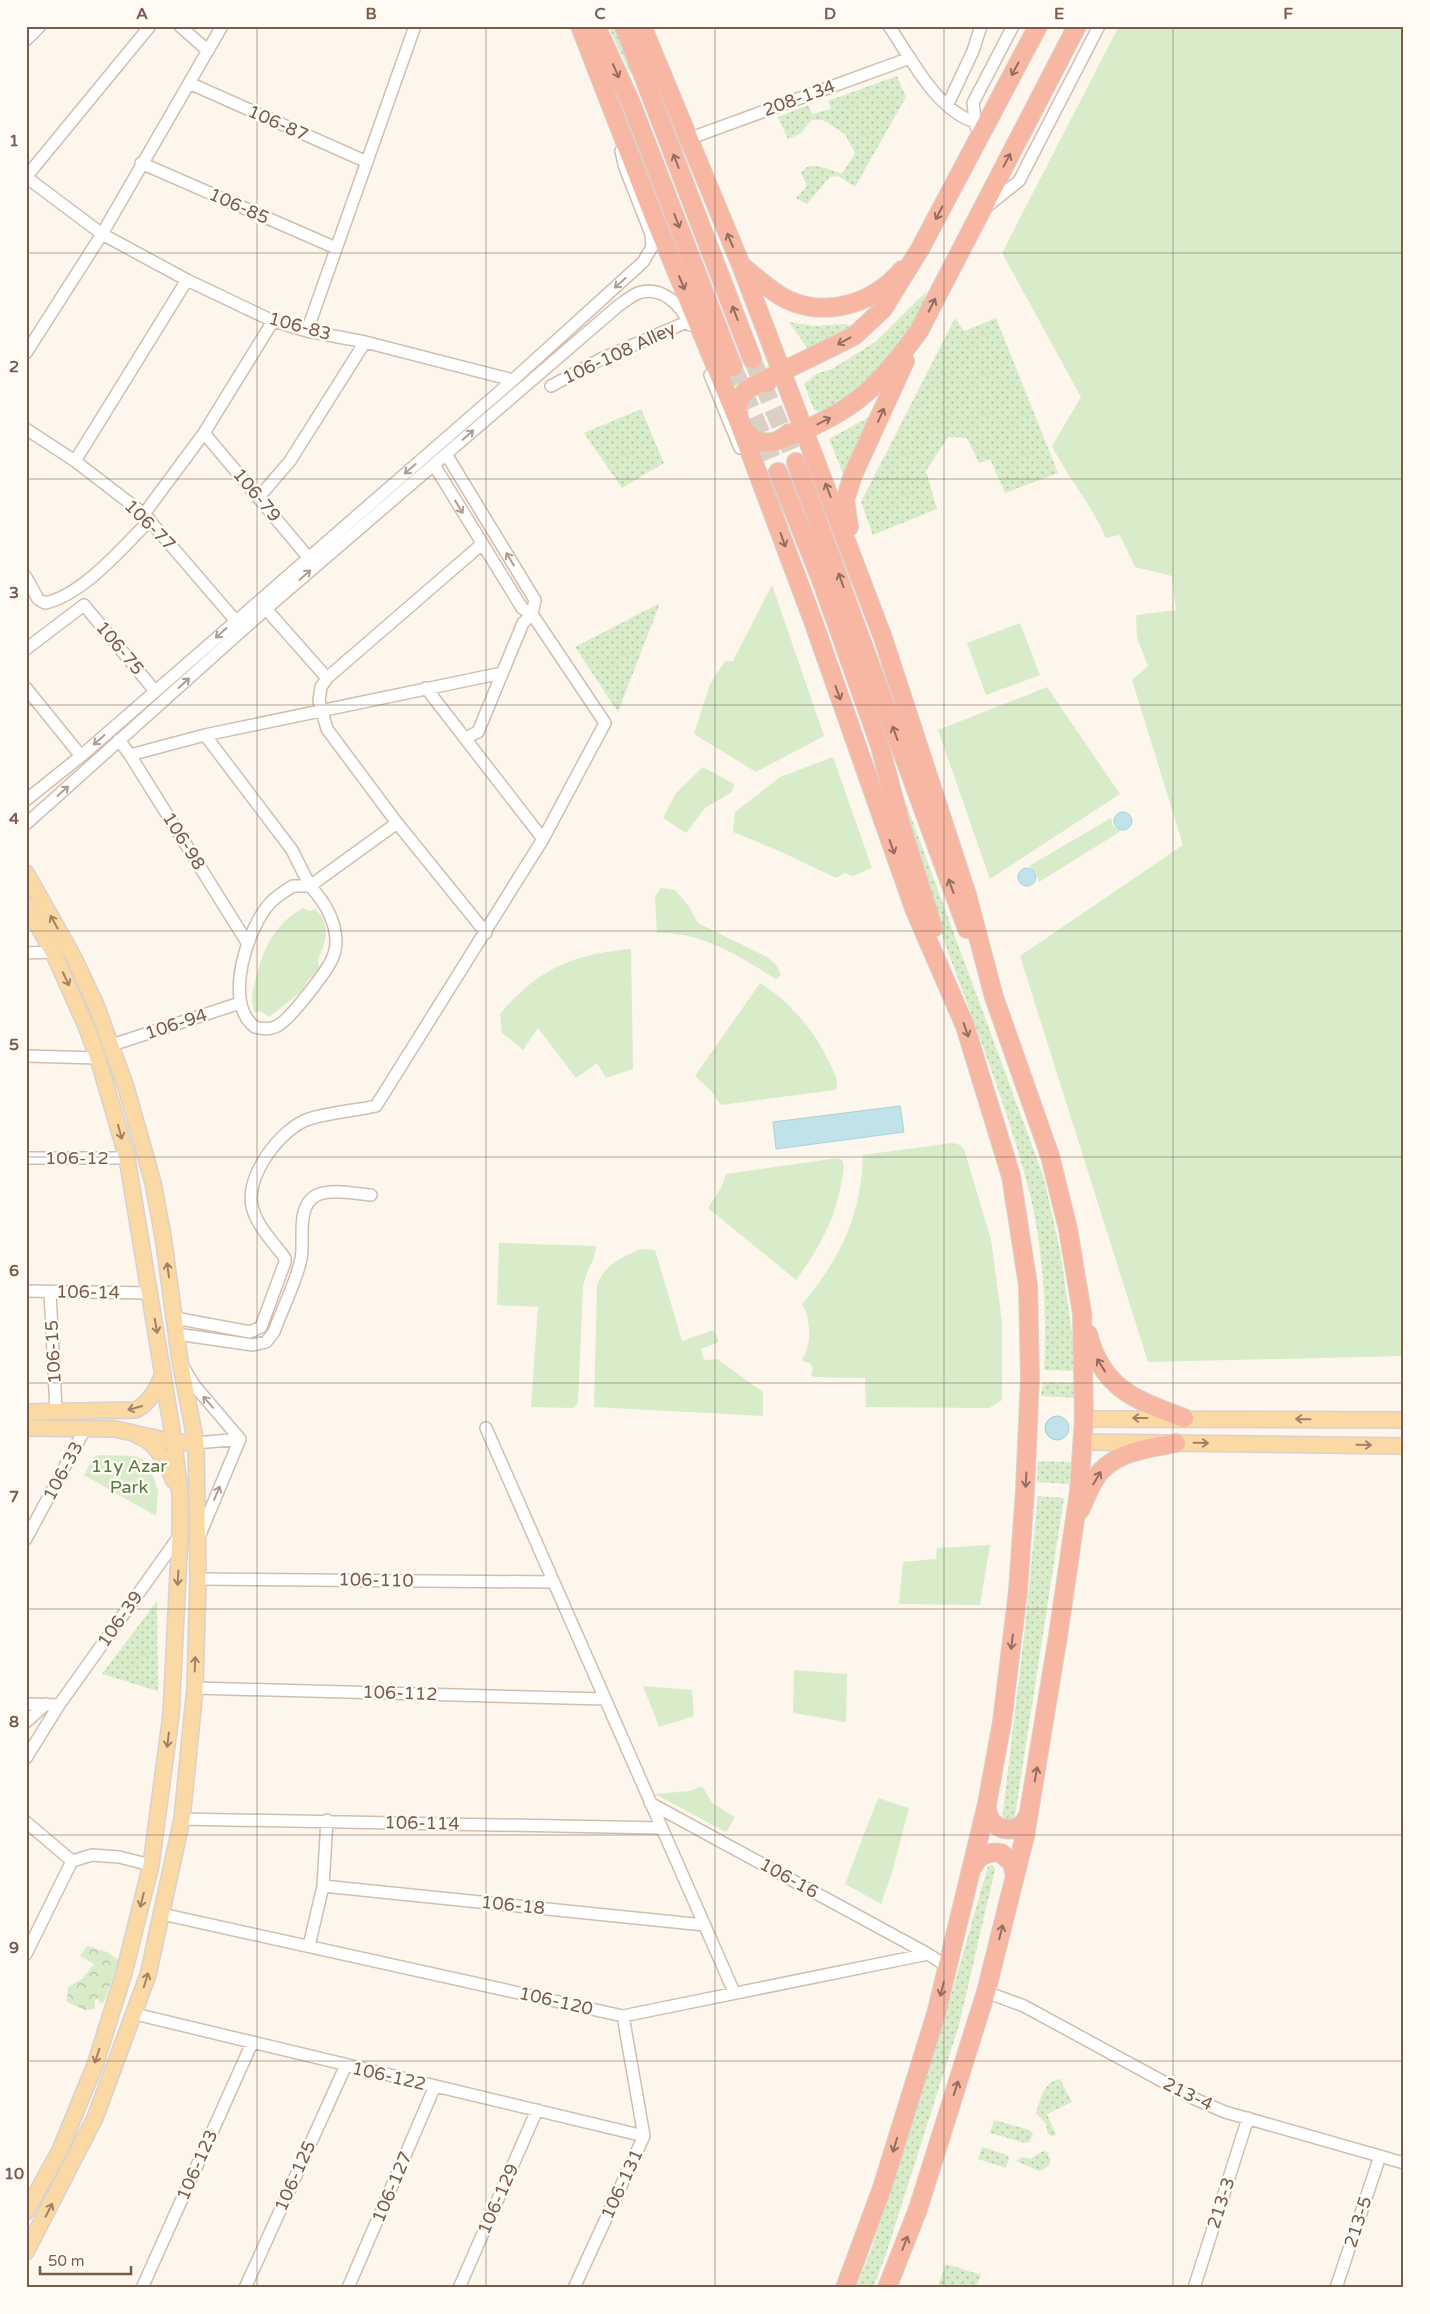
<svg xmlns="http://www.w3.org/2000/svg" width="1430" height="2314" font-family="'Varela Round',sans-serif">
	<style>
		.grass { fill: url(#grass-dots) }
		.forest { fill: url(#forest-crowns) }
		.green { fill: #d8ecc9 }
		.water { fill: #bfe3e8; stroke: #a5d3da }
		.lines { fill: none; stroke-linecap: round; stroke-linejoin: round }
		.highway-tunnel { stroke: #dcd0c4; stroke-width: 18; stroke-dasharray: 18 9; stroke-linecap: butt }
		.minor-casing { stroke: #d1beb0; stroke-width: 14 }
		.major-casing { stroke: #dad1cd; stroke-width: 18 }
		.highway-casing { stroke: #dad1cd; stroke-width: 20 }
		.minor { stroke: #fff; stroke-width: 11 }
		.major { stroke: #fbd9a5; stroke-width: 15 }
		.highway { stroke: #f7b7a3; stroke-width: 18 }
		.oneway { stroke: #936e5e }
		.oneway2 { stroke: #af9d94 }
		.oneway3 { stroke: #a18267 }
		.grid { fill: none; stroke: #7a5c4d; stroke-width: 1; stroke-opacity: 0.55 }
		.labels { text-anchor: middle; stroke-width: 5; stroke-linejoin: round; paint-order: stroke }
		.street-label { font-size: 18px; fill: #7a5c4d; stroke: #fffaf3 }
		.park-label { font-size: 18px; fill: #537a41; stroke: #fffaf3 }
		.neatline { fill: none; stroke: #7a5c4d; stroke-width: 2 }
		.grid-label { font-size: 16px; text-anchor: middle; font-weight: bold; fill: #7a5c4d }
	</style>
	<defs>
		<pattern id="grass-dots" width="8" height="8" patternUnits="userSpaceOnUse" patternTransform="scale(1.25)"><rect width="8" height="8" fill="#d8ecc9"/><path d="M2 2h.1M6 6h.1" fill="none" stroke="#b4c2a5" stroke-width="1.8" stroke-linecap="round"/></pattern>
		<pattern id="forest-crowns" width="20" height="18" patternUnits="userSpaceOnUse" patternTransform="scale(1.25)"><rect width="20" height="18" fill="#d8ecc9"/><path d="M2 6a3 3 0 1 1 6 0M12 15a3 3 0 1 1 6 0" fill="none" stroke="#b4c2a5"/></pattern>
	</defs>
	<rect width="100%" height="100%" fill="#fdf6ec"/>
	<path class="grass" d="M608,26H616L635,71L630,73Z
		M897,76L906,97L855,187L838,176L830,177L807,204L796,198L807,186L801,173C809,159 830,170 842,174L855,153L845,134L823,120H812L800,134L788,139L778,117L808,105L812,114L831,109L828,101Z
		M927,291C917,323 899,354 875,377C861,391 840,402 824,413L814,410L804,384L818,373L832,369L875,342Z
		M955,318L964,331L996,318L1058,473L1005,493L990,459L979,463L967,438L948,437L926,471L937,509L873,535L861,502Z
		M789,322L815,326L845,324L852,326L810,352Z
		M641,409L664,463L622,488L584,433Z
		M878,412L845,478L829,439Z
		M660,603L618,712L575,647Z
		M893,768L1044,1178L1060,1250L1072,1332L1074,1371L1044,1370C1047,1308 1043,1243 1027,1183C1002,1089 964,999 932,907C917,862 906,814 893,768Z
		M1043,1382L1076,1383V1398L1041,1396Z
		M1038,1461L1071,1462L1069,1484L1037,1482Z
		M1038,1496L1064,1498L1014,1822L1002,1820L1024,1636Z
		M157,1601L158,1691L102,1674Z
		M993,1865L995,1870L959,2025L885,2257L873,2288H856L872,2247L944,2020L988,1866Z
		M1060,2079L1072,2102L1047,2114L1056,2135L1052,2136L1048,2134L1046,2124L1036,2113C1041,2099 1043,2082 1060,2079Z
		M994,2120L1030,2130L1033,2135L1029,2142L1025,2143L990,2133Z
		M982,2147L1007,2155L1009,2158L1006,2168L978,2159Z
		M1043,2151L1049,2153L1048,2157L1051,2159L1049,2166L1039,2171L1016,2161L1022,2157L1030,2159Z
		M946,2264L981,2275L976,2288H937Z"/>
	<path class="forest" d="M87,1946L107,1952L119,1960L104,2002L100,2004L98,1998L95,2000V2009L85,2010L67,2002L68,1987L82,1979L94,1964L80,1956Z"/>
	<path class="green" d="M1119,26H1404V1356L1148,1362L1020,956L1183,845L1132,680L1148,666L1137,638L1136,615L1176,610L1172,576L1135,567L1120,535L1106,538C1092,505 1068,478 1052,446L1081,397L1002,253Z
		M772,585L824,736L756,772L694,734L710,684L725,661H733Z
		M1020,623L1040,675L986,695L967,643Z
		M1047,687L1120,794L990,879L938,730Z
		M833,757L872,868L853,876L845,873L836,878L786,854L733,832L735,812L780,777Z
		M703,767L734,784L732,792L705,808L686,833L663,818L676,793Z
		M1111,818L1113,826L1121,831L1039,882L1036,873L1029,866Z
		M661,888L675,890L688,905L698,923L767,957L777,966L781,975L776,979C740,957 702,931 657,933L655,897Z
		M303,908L310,911L315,909C332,924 326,942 318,960L320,969L308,980L301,992L269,1017L260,1011L254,1012C254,1008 252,1004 252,1000C252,992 255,982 257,974C265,945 276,923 303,908Z
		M631,949L633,1069L606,1078L597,1063L576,1078L538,1028L523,1050L502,1033L500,1014C537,969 574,954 631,949Z
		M760,983C792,1003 817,1034 832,1068C835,1075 840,1083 835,1090L721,1105L712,1092L695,1076Z
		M952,1143L958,1144L964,1149L991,1240L1002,1321V1400L989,1408L866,1407L865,1378L813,1377L811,1373L813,1370L810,1363L804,1362L802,1359C812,1346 811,1317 802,1304C841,1258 861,1216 863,1155Z
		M838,1158L842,1160C845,1166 843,1173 842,1179C836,1218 819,1249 796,1280L708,1208L721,1188L726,1174Z
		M499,1243L596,1246C595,1261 586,1271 583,1286L578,1402L574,1408L531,1407L538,1307L497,1305Z
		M640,1249L655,1250L682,1341L714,1330L719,1342L701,1349L704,1360L717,1359L763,1392V1416L594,1407L597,1285C606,1263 620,1259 640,1249Z
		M99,1455L136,1456L144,1460L154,1478L158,1492L156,1516L84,1475L94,1457Z
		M990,1545L980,1605L899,1604L903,1562L936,1559L937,1548Z
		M794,1670L847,1674L846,1722L793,1713Z
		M643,1686L692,1690L694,1716L659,1727Z
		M702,1786L712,1803L735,1817L726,1832L655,1794L690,1791Z
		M878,1798L909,1808L892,1873L881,1904L845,1884Z"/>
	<path class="water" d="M1114 821a9 9 0 1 1 18 0a9 9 0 1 1-18 0Z
		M1018 877a9 9 0 1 1 18 0a9 9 0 1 1-18 0Z
		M900,1106L904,1132L776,1149L773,1122Z
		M1045 1428a12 12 0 1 1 24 0a12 12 0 1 1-24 0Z"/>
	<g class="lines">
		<path class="highway-tunnel" d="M752,359L796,462
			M733,367L778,472"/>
		<g class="minor-casing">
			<path id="minor" d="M180,26L208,51
				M889,26C911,58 936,110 975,122
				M26,40L40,26
				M189,83L367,162
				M948,104L973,51L981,26
				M976,127L973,103L1013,26
				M688,139L910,58
				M141,163L336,248
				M26,177L102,234L187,280L273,321L307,331L365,342L513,380
				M26,177L150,26
				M986,207L1019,181L1099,26
				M307,331L415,26
				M26,353L102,234L222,26
				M710,375L740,448
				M551,386L601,359L689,321
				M26,429L75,461L144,514L235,620
				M204,433L308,557
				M446,454L535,600L532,614L523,623L478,732L465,738
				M75,461L187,280
				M259,497L290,461L365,342
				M144,514L204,433L273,321
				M482,544L327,678L321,687L319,701L327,729L397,823L486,933
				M26,577L38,599L45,603C83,595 123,547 150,520
				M266,609L327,678
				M26,649L84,605L155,691
				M26,688L81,756
				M426,688L543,839
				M205,735L292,850L310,886L397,823
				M119,740L130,755L248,944
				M130,755L205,735L502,673
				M26,800L81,756L513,380L643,262L652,247L651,234L625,168L621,151
				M26,824L266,609L618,306C624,302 631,296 638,293C662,285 681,305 690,325
				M293,886H310C324,901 335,919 336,940C336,946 335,953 332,959C327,971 289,1021 277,1026C270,1030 262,1029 255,1027C222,1003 248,926 271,902C277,896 285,891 293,886Z
				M26,953L53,952
				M112,1045L240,1003
				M26,1056L98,1058
				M26,1158H127
				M26,1291L150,1293
				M50,1292L56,1411
				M175,1318L250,1332L261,1327L285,1262V1258C273,1242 256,1225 252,1206C245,1176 281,1128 309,1119C330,1112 354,1111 376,1106L543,839L605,723L532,614L522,608L434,465
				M177,1334L253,1345L266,1342L274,1332C282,1309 296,1283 301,1259C305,1240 295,1206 317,1195C332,1188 356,1194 371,1195
				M184,1368L194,1385L240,1439
				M486,1428L734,1992
				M196,1443L240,1439
				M199,1537L240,1439
				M26,1539L85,1429
				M198,1579L553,1582
				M195,1688L604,1699
				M26,1704L59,1705
				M26,1722L46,1704
				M26,1758L59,1705L180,1535
				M650,1803L928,1954
				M182,1819L662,1828
				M26,1822L72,1861
				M323,1886L704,1925
				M162,1914L623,2016L928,1954L948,1967
				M309,1946L323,1886L327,1820
				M26,1954L72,1861L92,1855L119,1857L151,1865
				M986,1992L1024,2006L1195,2099L1225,2112L1404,2163
				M135,2014L644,2136
				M142,2288L252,2043
				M245,2288L346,2065
				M348,2288L435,2086
				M459,2288L537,2110
				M574,2288L644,2136L623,2016
				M1194,2288L1248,2118
				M1336,2288L1380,2156"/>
		</g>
		<g class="major-casing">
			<path id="major" d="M26,873L74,958L96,1005L126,1087L153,1183L163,1236L180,1361L196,1443L198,1579L195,1688L182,1819L148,1975L95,2118L26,2252
				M26,905L53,952L86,1026L98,1058L127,1158L174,1442L180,1495V1534L171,1715L151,1865L124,1973L95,2065L60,2150L26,2212
				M26,1412L136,1410C150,1402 158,1388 163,1373
				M1084,1419L1404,1420
				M26,1428L115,1429L174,1442L196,1443
				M138,1436C157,1442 167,1465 174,1481
				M1083,1442L1404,1446"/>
		</g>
		<g class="highway-casing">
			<path id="highway" d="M580,26L654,217L739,423L812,618L915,911L965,1026L1011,1176L1028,1285L1030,1378L1025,1490L1018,1591L1002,1722L987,1804L936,2014L882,2188L845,2288
				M596,26L631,103L733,367
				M624,26L752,359
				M642,26L741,265L883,638L967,895L994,997L1050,1156L1068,1229L1082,1313L1084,1419L1079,1492L1058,1636L1025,1836L986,1992L918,2209L887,2288
				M742,266C756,277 771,292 788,300C828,318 874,303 902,270
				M767,383C711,387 746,470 789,433
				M757,384L854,336L883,309L920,249L1038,26
				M779,440C850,414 875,392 919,331L1077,26
				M796,462L967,929
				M778,472L820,577L880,746L900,822L933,928
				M849,527L845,500L853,475L905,361
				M1088,1334C1102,1389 1136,1400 1184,1418
				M1080,1510C1086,1498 1091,1482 1100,1472C1119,1451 1150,1448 1176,1443
				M987,1805C986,1833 1022,1839 1029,1812
				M973,1867C978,1855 989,1851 1001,1853L1012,1863L1015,1876"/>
		</g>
		<use href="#minor" class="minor"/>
		<use href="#major" class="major"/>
		<use href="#highway" class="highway"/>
	</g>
	<defs><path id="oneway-shaft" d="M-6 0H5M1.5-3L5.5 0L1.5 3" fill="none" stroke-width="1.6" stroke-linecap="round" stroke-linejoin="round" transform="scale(1.25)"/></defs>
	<g class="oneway">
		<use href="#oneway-shaft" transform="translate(1015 69) rotate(118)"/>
		<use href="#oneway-shaft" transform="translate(616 71) rotate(66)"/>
		<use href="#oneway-shaft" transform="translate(1007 160) rotate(-62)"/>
		<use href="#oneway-shaft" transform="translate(676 161) rotate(-111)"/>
		<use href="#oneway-shaft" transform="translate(939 213) rotate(117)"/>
		<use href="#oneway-shaft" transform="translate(677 221) rotate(69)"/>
		<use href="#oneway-shaft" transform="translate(730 240) rotate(-113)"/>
		<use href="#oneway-shaft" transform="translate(682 283) rotate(67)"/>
		<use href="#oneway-shaft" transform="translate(932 305) rotate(-63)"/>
		<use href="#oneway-shaft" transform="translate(735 313) rotate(-111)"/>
		<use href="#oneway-shaft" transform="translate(844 341) rotate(151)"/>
		<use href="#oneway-shaft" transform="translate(881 415) rotate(-66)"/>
		<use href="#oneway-shaft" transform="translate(824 421) rotate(-27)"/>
		<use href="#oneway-shaft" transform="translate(828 490) rotate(-111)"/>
		<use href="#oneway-shaft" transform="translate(783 540) rotate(70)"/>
		<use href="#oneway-shaft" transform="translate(841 580) rotate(-110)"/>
		<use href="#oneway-shaft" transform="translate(838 693) rotate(70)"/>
		<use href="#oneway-shaft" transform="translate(895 733) rotate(-110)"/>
		<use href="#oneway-shaft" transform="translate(892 847) rotate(71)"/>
		<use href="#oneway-shaft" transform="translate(951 886) rotate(-110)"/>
		<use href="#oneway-shaft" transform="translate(966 1030) rotate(71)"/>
		<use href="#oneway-shaft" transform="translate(1101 1365) rotate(-122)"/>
		<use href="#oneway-shaft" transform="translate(1097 1478) rotate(-59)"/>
		<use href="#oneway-shaft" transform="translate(1026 1480) rotate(93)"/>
		<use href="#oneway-shaft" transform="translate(1012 1642) rotate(97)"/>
		<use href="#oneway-shaft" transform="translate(1036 1774) rotate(-80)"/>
		<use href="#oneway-shaft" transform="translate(1001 1932) rotate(-76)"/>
		<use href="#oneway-shaft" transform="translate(942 1989) rotate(104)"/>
		<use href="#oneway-shaft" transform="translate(956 2088) rotate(-72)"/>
		<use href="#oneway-shaft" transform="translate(895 2145) rotate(107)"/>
		<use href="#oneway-shaft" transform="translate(905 2243) rotate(-69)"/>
	</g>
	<g class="oneway2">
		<use href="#oneway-shaft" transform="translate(620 283) rotate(138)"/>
		<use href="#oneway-shaft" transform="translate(468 435) rotate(-41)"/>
		<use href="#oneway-shaft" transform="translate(410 469) rotate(139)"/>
		<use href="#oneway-shaft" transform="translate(459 507) rotate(59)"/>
		<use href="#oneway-shaft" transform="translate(510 559) rotate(-121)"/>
		<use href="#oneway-shaft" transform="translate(305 575) rotate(-41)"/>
		<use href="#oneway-shaft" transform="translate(221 633) rotate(138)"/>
		<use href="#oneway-shaft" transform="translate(184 683) rotate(-42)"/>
		<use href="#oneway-shaft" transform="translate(99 740) rotate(139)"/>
		<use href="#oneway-shaft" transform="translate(63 791) rotate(-42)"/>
		<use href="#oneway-shaft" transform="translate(208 1402) rotate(-131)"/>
		<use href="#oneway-shaft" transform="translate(217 1493) rotate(-67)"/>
	</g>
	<g class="oneway3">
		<use href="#oneway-shaft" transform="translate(54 922) rotate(-119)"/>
		<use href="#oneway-shaft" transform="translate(66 979) rotate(65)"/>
		<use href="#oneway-shaft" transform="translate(120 1132) rotate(74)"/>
		<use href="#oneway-shaft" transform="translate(168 1270) rotate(-98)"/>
		<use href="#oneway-shaft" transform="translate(156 1326) rotate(80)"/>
		<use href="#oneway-shaft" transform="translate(135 1408) rotate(164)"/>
		<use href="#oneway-shaft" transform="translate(1140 1418) rotate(-180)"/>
		<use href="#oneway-shaft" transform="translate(1303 1419) rotate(-179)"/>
		<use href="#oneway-shaft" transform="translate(1201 1443) rotate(1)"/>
		<use href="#oneway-shaft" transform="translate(1364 1445) rotate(1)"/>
		<use href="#oneway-shaft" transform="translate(178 1578) rotate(93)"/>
		<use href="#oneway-shaft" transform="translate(195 1664) rotate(-88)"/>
		<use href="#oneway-shaft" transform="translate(168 1740) rotate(97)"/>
		<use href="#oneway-shaft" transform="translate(142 1900) rotate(104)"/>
		<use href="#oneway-shaft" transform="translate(146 1980) rotate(-73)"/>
		<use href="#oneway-shaft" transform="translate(97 2056) rotate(108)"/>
		<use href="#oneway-shaft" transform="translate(49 2210) rotate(-63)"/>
	</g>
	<path class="grid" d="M257,26V2288M486,26V2288M715,26V2288M944,26V2288M1173,26V2288M26,253H1404M26,479H1404M26,705H1404M26,931H1404M26,1157H1404M26,1383H1404M26,1609H1404M26,1835H1404M26,2061H1404"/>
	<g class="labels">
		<g class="street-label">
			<text transform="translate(799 98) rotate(-20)" y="6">208-134</text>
			<text transform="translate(278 123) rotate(24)" y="6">106-87</text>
			<text transform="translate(239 206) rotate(24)" y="6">106-85</text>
			<text transform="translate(300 326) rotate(15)" y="6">106-83</text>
			<text transform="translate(619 353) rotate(-25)" y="6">106-108 Alley</text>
			<text transform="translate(257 495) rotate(50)" y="6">106-79</text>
			<text transform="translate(150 525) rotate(45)" y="6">106-77</text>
			<text transform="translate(120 648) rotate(50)" y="6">106-75</text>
			<text transform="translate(184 841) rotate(58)" y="6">106-98</text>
			<text transform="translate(176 1024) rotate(-18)" y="6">106-94</text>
			<text x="77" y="1164">106-12</text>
			<text transform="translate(88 1292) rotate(1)" y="6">106-14</text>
			<text transform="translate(53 1352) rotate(-93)" y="6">106-15</text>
			<text transform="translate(63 1471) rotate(-62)" y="6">106-33</text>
			<text transform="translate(376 1580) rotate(1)" y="6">106-110</text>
			<text transform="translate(120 1619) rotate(-55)" y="6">106-39</text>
			<text transform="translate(400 1693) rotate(2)" y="6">106-112</text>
			<text transform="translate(422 1823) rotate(1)" y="6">106-114</text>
			<text transform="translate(789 1878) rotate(29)" y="6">106-16</text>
			<text transform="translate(513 1905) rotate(6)" y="6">106-18</text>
			<text transform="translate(556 2001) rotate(13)" y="6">106-120</text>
			<text transform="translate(389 2076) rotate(13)" y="6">106-122</text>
			<text transform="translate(1188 2094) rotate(26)" y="6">213-4</text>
			<text transform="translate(197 2165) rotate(-66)" y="6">106-123</text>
			<text transform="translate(295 2176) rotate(-66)" y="6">106-125</text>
			<text transform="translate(622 2184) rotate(-65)" y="6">106-131</text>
			<text transform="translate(392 2187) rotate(-67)" y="6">106-127</text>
			<text transform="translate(498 2199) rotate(-66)" y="6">106-129</text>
			<text transform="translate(1221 2203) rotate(-72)" y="6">213-3</text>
			<text transform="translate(1358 2222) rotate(-72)" y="6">213-5</text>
		</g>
		<g class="park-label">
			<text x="129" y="1472">11y Azar<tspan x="129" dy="21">Park</tspan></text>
		</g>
	</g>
	<rect width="1430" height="2314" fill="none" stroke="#fffaf3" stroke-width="55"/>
	<path d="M40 2266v8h91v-8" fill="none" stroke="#7a5c4d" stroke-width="2.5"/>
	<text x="48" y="2266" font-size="15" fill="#7a5c4d" stroke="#fffaf3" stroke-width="4" paint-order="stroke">50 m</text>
	<rect x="28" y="28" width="1374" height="2258" class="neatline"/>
	<g class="grid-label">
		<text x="142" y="19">A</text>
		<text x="371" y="19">B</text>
		<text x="600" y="19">C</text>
		<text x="830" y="19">D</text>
		<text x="1059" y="19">E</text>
		<text x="1288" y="19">F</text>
		<text x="14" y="146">1</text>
		<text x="14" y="372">2</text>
		<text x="14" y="598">3</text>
		<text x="14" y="824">4</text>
		<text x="14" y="1050">5</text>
		<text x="14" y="1276">6</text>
		<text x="14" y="1502">7</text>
		<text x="14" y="1727">8</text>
		<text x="14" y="1953">9</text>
		<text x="14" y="2179">10</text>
	</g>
</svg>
